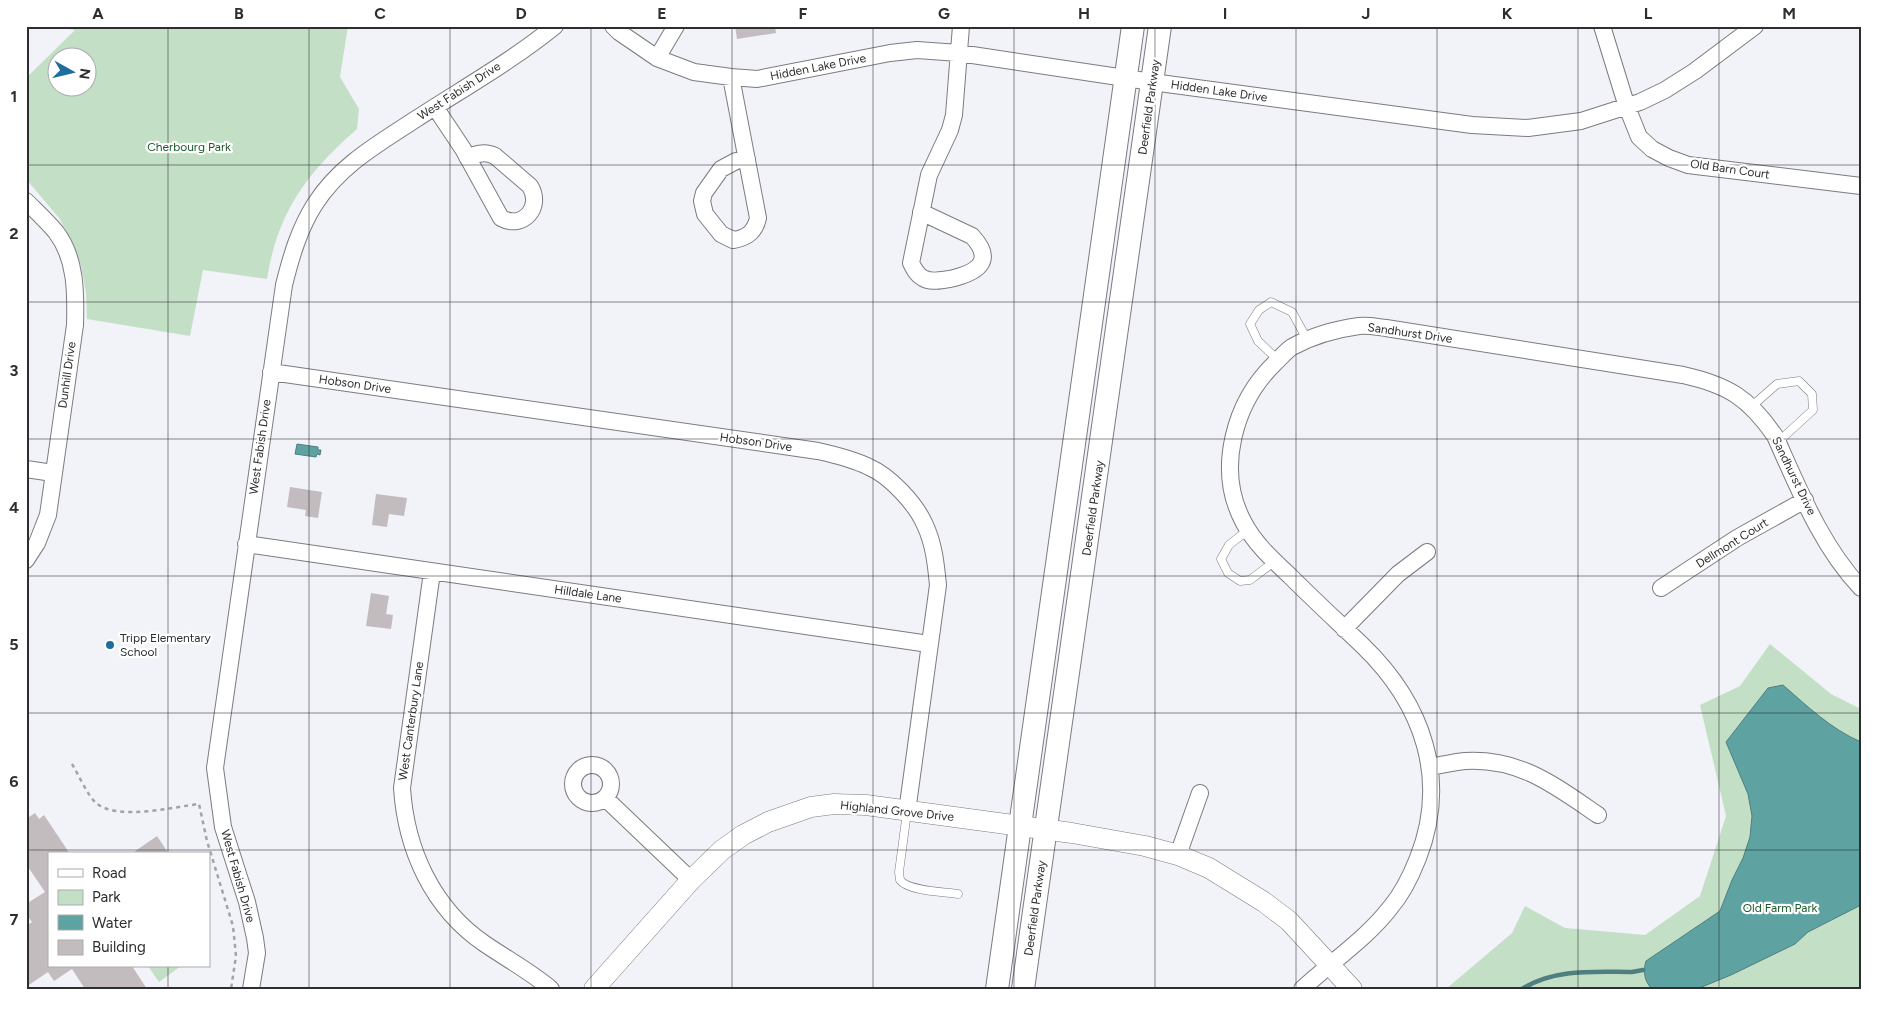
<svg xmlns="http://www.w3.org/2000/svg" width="1887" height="1015" font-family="Figtree,sans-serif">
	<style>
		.green { fill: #c3e0c7; fill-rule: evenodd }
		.water { fill: #5ea2a2; stroke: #507f80 }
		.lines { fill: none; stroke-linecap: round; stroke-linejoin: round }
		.stream { stroke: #507f80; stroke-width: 4.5 }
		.building { fill: #c3bcbf }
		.service-casing { stroke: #7b7b82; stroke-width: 9 }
		.minor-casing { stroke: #7b7b82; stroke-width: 18 }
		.tertiary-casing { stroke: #7b7b82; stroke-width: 21 }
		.secondary-casing { stroke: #7b7b82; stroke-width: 24 }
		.path { stroke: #a2a2a7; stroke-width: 2.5; stroke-dasharray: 4 4; stroke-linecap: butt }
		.service { stroke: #fff; stroke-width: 8 }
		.minor { stroke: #fff; stroke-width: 16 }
		.tertiary { stroke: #fff; stroke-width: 20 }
		.secondary { stroke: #fff; stroke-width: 22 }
		.grid { fill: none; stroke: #2e2e30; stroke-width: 1; stroke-opacity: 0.55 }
		.poi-dot { fill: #1d6d9f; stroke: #fff; stroke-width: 2 }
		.labels { text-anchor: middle; stroke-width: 4.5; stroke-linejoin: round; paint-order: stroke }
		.street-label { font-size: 12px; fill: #2e2e30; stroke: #fff }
		.park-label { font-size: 12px; fill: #19592a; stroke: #fff }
		.poi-label { font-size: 12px; fill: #2e2e30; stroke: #fff; text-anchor: start }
		.neatline { fill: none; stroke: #2e2e30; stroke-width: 2 }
		.grid-label { font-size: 16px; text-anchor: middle; font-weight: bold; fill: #2e2e30 }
	</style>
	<rect width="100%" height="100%" fill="#f2f2f9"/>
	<path class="green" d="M50,26H348L340,77L359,109L357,129C307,173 278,211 267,279L203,270L190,336L87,319L86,293L81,266L72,242L59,218L26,179V78L75,30ZM58,58H88V88H58Z
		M1770,644L1831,694L1861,709V989H1446L1512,933L1525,906L1565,928L1645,935L1700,896L1726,816L1700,705L1740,686Z
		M148,966H181L159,982Z"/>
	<path class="water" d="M297,444L318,447V450H321L320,455L317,454L316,457L295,454Z
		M1783,685C1807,706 1831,729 1861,742V905L1808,932L1795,944L1731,975L1697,989H1652C1644,981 1643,971 1646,961L1720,911L1732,880L1743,858L1750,837L1752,816L1748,794L1726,742L1768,688Z"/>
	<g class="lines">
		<path class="stream" d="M1522,989C1554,968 1596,972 1632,972L1643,970"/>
	</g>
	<path class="building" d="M735,26H775L776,33L737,39Z
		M290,487L322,492L318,518L305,516L306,510L287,507Z
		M376,494L407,498L404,516L389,514L387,527L372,525Z
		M371,593L389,596L386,614L393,615L391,629L366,626Z
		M35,813L39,819L44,815L70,854H49V966H132L147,989H85L72,969L54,981L48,972L26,987V926L32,922L26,914V904L45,892L26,864V819Z
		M157,836L169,854H131Z"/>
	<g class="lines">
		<g class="service-casing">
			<path id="service" d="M1278,360L1258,341L1250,324L1259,310L1271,302L1292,312L1308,341
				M1752,406L1777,384L1799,381L1812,394L1813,410L1778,442
				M1248,530L1229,545L1221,559L1228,573L1240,581L1250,580L1275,561
				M907,812L899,872L900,880C908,891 944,892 958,894"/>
		</g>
		<g class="minor-casing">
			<path id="minor" d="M613,26L619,32L657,58L694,72L731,77L757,79L890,53L917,50L959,53L1152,82L1472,125L1528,128L1581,121L1640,102L1665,90L1695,71L1755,26
				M1602,26L1627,107L1639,137L1652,149L1669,158L1688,165L1861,186
				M657,58L676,26
				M731,77L758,218C755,232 747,238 733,240L721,234L705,214L702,201L704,193L721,169L736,161L747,159
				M435,107L463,149L501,218C523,230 543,207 530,186L495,156C485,151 477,154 467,157
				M26,201C36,211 47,221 56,232C76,258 76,293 75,325L48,515L37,543L26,560
				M921,212L972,236C996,262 976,273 950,279C941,280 931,283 923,278C917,275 914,269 911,263L929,175L950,130L954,115L961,26
				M271,372L818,451C836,455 853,459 869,467C890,476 916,504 925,525C934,544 936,565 938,585L907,812
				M26,469L53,473
				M246,544L929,644
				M432,572L402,788C406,849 432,908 485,944C507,959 531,972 551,989
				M1661,588L1737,538L1805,500
				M1344,629L1398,574L1427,552
				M573 784a19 19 0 1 1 38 0a19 19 0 1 1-38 0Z
				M1430,767C1442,765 1453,762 1465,761C1520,758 1554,785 1598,815
				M605,798L691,880
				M1178,855L1200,793
				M251,989L257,953L255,938L247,902L223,827L215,768L284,285C291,257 299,229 315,204C340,165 378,144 416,119C462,89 512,61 555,26
				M1302,989C1331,962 1366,939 1390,908C1402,894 1411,876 1418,858C1449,779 1423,704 1363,646C1339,623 1314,600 1290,576C1273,560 1255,544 1244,523C1215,470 1234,402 1276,362C1281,357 1286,351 1292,347C1312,336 1337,329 1359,326C1368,325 1377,327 1386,328L1683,375C1728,385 1749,398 1775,436C1799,489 1821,546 1861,588"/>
		</g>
		<g class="tertiary-casing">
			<path id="tertiary" d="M594,989L691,880L722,850L743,835L768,822L811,807L834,804L866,805L1072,833L1145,846L1178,855L1209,868L1264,902L1289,921L1352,989"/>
		</g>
		<g class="secondary-casing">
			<path id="secondary" d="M997,989L1133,26
				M1023,989L1160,26"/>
		</g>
		<path class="path" d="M72,764C78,774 88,796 96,803C118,821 172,807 199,804L207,841L233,926L236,956L231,989"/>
		<use href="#service" class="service"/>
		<use href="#minor" class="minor"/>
		<use href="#tertiary" class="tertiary"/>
		<use href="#secondary" class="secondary"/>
	</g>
	<path class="grid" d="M168,26V854M309,26V989M450,26V989M591,26V989M732,26V989M873,26V989M1014,26V989M1155,26V989M1296,26V989M1437,26V989M1578,26V989M1719,26V989M26,165H1861M26,302H1861M26,439H1861M26,576H1861M26,713H1861M26,850H1861M168,966V989"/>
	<circle class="poi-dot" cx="110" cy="645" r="5"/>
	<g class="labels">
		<g class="street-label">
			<text transform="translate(818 67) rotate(-11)" y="4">Hidden Lake Drive</text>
			<text transform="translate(459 91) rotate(-33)" y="4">West Fabish Drive</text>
			<text transform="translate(1219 91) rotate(8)" y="4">Hidden Lake Drive</text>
			<text transform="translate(1149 107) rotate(-82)" y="4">Deerfield Parkway</text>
			<text transform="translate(1730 169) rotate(8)" y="4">Old Barn Court</text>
			<text transform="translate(1410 333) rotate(8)" y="4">Sandhurst Drive</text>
			<text transform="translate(67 375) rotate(-82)" y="4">Dunhill Drive</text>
			<text transform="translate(355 384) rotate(8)" y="4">Hobson Drive</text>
			<text transform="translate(756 442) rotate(8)" y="4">Hobson Drive</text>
			<text transform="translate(260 447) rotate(-82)" y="4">West Fabish Drive</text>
			<text transform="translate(1794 476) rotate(64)" y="4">Sandhurst Drive</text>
			<text transform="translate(1093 508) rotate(-82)" y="4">Deerfield Parkway</text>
			<text transform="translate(1732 543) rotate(-32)" y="4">Dellmont Court</text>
			<text transform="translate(588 594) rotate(8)" y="4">Hilldale Lane</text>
			<text transform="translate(411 721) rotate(-82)" y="4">West Canterbury Lane</text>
			<text transform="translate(897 811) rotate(6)" y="4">Highland Grove Drive</text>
			<text transform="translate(238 876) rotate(74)" y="4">West Fabish Drive</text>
			<text transform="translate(1035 908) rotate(-82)" y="4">Deerfield Parkway</text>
		</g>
		<g class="park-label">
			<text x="189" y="151">Cherbourg Park</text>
			<text x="1780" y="912">Old Farm Park</text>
		</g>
		<g class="poi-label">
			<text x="120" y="642">Tripp Elementary<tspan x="120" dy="14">School</tspan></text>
		</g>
	</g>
	<rect width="1887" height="1015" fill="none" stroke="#ffffff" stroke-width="55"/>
	<rect x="48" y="852" width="162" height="115" fill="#ffffff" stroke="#ababac"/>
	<rect x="58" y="869" width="25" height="8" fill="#ffffff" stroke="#ababac"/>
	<text x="92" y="878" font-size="15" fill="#2e2e30">Road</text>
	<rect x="58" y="890" width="25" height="15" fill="#c3e0c7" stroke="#ababac"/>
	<text x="92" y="902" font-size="15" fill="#2e2e30">Park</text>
	<rect x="58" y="915" width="25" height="15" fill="#5ea2a2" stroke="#ababac"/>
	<text x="92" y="928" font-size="15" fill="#2e2e30">Water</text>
	<rect x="58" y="940" width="25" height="15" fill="#c3bcbf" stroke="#ababac"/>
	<text x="92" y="952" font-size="15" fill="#2e2e30">Building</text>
	<g transform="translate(72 72) rotate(98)"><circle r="24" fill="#ffffff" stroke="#ababac"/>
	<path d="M0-4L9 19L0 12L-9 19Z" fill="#1d6d9f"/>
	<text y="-8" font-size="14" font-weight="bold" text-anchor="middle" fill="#2e2e30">N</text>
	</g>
	<rect x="28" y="28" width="1832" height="960" class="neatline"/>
	<g class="grid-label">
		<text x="98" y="19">A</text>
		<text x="239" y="19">B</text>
		<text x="380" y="19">C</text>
		<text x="521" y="19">D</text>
		<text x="662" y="19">E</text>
		<text x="803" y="19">F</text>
		<text x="944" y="19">G</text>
		<text x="1084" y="19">H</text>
		<text x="1225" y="19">I</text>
		<text x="1366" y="19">J</text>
		<text x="1507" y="19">K</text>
		<text x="1648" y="19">L</text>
		<text x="1789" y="19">M</text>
		<text x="14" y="102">1</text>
		<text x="14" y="239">2</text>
		<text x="14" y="376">3</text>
		<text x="14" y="513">4</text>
		<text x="14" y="650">5</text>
		<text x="14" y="787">6</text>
		<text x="14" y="925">7</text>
	</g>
</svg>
